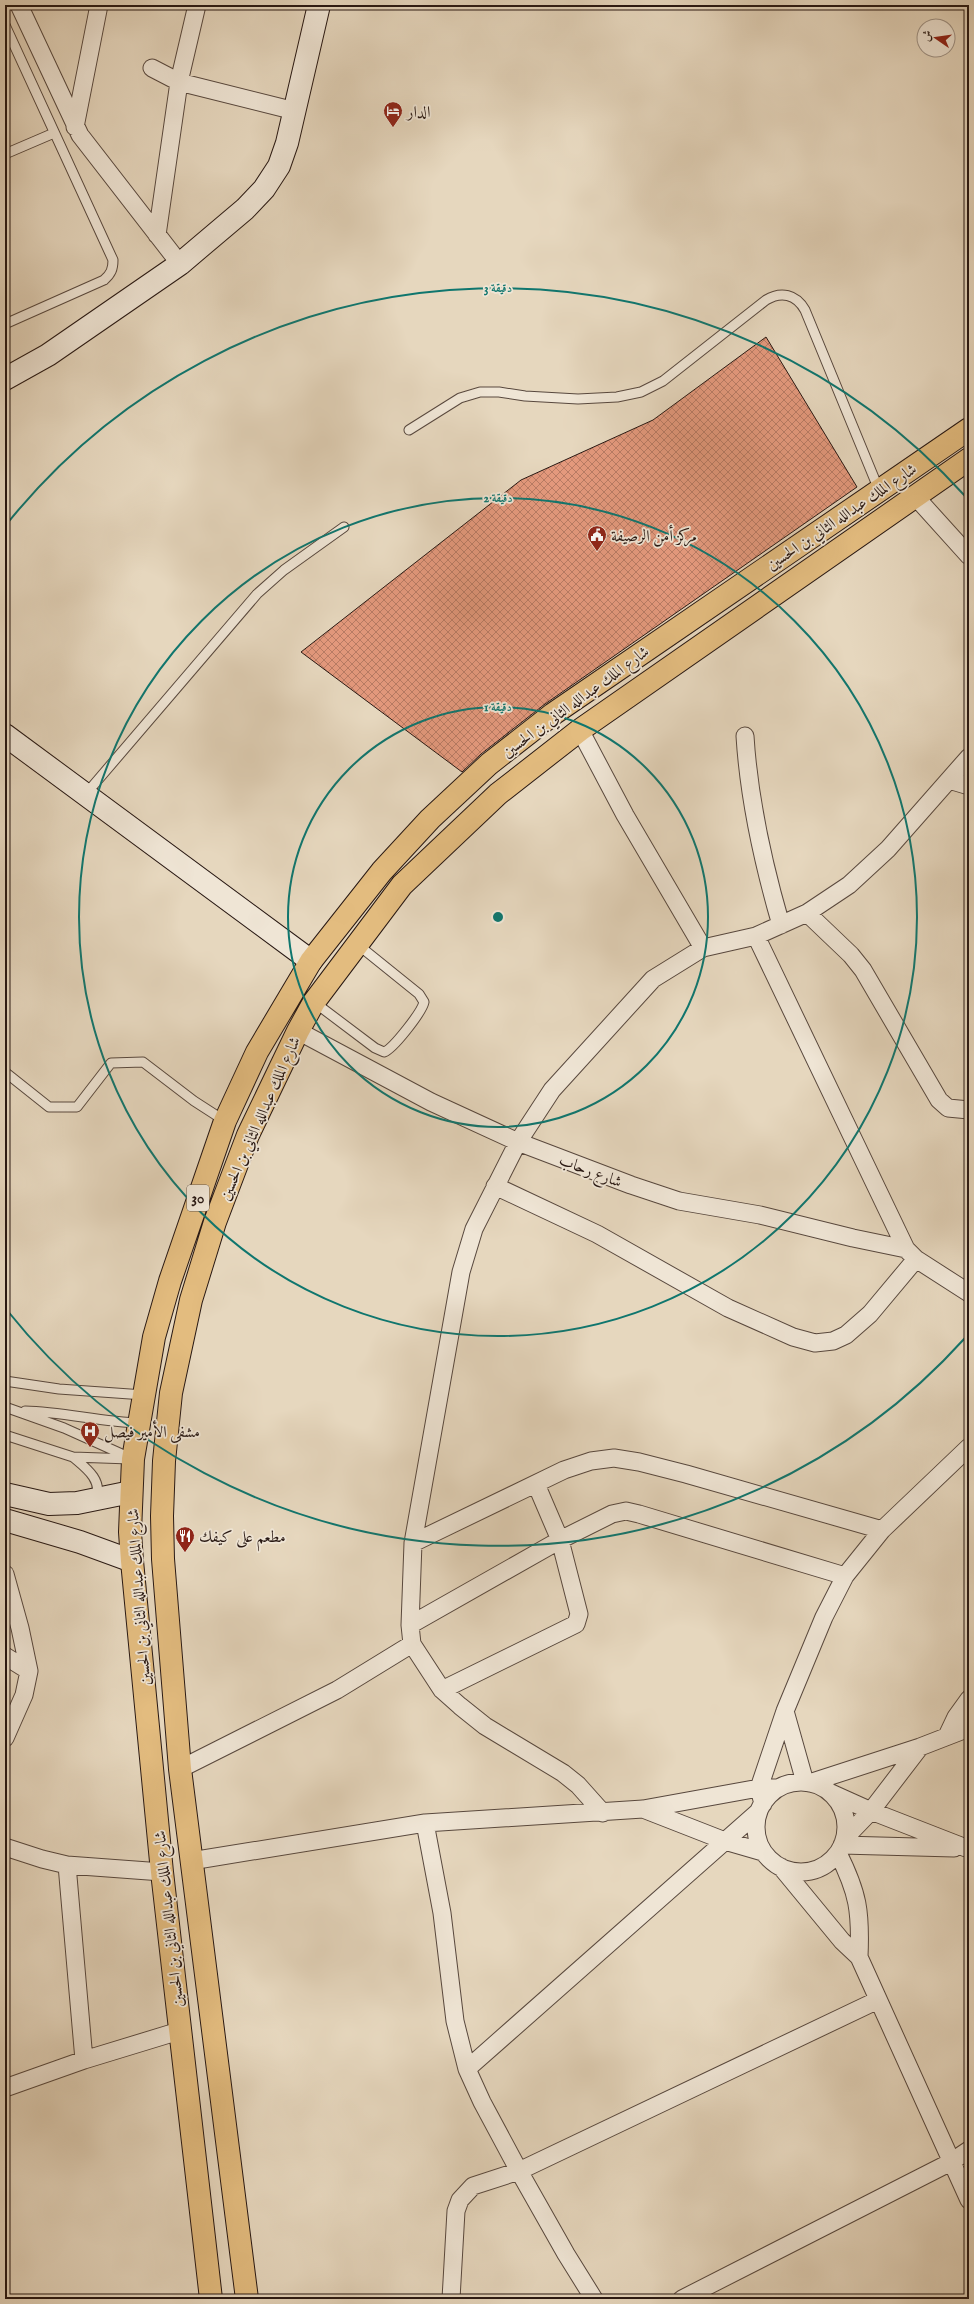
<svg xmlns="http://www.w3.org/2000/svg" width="974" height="2304" font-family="'IM FELL English',Amiri,serif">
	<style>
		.building { fill: url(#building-cross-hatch); stroke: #281813 }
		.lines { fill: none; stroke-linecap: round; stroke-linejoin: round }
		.lane-casing { stroke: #58483e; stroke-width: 11 }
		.street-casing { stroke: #58483e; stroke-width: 19 }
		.secondary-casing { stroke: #281813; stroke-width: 24 }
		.primary-casing { stroke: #281813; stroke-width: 24 }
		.lane { stroke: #efe5d5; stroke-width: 9 }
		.street { stroke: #efe5d5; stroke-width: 17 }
		.secondary { stroke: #efe5d5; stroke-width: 22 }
		.primary { stroke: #e3bc7f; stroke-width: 22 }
		.ring { fill: none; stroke: #0f766e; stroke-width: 2 }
		.labels { text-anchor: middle; stroke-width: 3.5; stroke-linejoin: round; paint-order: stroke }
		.shield { fill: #efe5d5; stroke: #64564d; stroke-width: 1 }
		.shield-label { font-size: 15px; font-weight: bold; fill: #281813 }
		.poi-label { font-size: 16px; fill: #281813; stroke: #efe5d5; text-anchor: start }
		.street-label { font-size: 16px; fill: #281813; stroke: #efe5d5 }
		.centre { fill: #0f766e; stroke: #efe5d5; stroke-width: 2 }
		.ring-label { font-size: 12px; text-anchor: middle; font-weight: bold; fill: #0f766e; stroke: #efe5d5; stroke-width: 3.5; stroke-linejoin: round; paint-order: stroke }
	</style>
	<defs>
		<pattern id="building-cross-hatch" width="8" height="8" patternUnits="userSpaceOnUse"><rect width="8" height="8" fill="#e4997d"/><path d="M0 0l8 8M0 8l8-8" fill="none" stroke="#b97c65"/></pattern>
	</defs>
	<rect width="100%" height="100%" fill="#e6d7be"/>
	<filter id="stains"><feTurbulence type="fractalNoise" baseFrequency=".005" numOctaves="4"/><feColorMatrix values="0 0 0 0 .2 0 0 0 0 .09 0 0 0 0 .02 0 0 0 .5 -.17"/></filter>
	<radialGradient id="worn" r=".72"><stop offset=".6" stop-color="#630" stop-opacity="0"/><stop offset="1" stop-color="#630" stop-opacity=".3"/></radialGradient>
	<path class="building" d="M766,337L857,487L545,704L481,754L462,772L301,652L521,480L653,420Z"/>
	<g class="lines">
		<g class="lane-casing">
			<path id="lane" d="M5,25L113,260C113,269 111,274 104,280L5,324
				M5,154L54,133
				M409,430L460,398L480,392H499L525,396L578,399L617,397L641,392L663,381L766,300C781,291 796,294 805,310L879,490
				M85,795L257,594L284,570L344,527
				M314,1002L375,1048L384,1052C393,1049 422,1012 424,1002L419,994L357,944
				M5,1072L49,1107H77L111,1063L143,1062L194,1101L225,1121
				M5,1381L59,1389L144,1395
				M5,1407L64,1428L133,1459
				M25,1411C64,1412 101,1422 140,1423
				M5,1435L73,1457L130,1459
				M73,1457C86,1468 103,1480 96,1499"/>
		</g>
		<g class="street-casing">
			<path id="street" d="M19,5L80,135L180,264
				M152,68L179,82L295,111
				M75,127L99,5
				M157,235L179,82L197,5
				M914,495L969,556
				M580,730L625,815L703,948
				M745,736C749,801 763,863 781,925
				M949,780L969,786
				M807,913L851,955L863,970L939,1100L948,1108L969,1110
				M756,936L906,1249L916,1259L969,1293
				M298,1031L431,1102L518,1142L631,1185L679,1201L760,1215L853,1238L906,1249
				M495,1186L597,1234L728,1308L793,1337L815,1343L833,1341L846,1335L870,1314L916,1259
				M413,1543L564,1470L591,1461L614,1458L639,1462L686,1474L882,1530
				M5,1574L20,1628L29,1671L24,1695L5,1738
				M410,1625L560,1540L612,1514L626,1511L639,1514L845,1576
				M5,1656L29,1671
				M442,1690L576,1624L579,1614L560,1540L536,1484
				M785,1711L805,1782
				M947,1736L956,1717L969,1699
				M180,1769L337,1690L412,1644
				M756 1827a45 45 0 1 1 90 0a45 45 0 1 1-90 0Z
				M809,1783L920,1747L969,1728
				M831,1793L871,1811L966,1848
				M763,1804L759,1788L785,1711L824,1617L845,1576L882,1530L969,1447
				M643,1809L725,1841L763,1852
				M603,1813L578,1785L563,1773L485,1726L460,1706L442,1690L412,1644L410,1625L413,1543L461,1272L474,1229L518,1142L552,1090L653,979L703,948L756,936L807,913L849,885L888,849L969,757
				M425,1823L442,1913L455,2021L467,2069L482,2102L519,2171L566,2254L594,2299
				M845,1838L871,1811L920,1747
				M842,1845L954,1848
				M5,1847L42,1859L67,1865L162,1872
				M191,1861L425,1823L643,1809L759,1788H778
				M67,1865L84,2060
				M781,1867L842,1941L859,1957C861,1911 858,1893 838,1853
				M859,1957L969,2200
				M467,2069L759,1811
				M5,2088L84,2060L179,2031
				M451,2299L456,2211L460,2200L473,2186L519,2171L878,2000
				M682,2299L951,2162L969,2150"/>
		</g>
		<g class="secondary-casing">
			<path id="secondary" d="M5,379L48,355L180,264L245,209L264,189L279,166L287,143L319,5
				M5,735L311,961
				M5,1494L49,1504L77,1503L131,1492
				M5,1520L80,1542L132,1561"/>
		</g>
		<g class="primary-casing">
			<path id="primary" d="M211,2299L162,1872L132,1561L130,1532L133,1459L154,1337L170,1281L225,1121L257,1052L311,961L382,871L430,819L489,764L553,714L969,429
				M247,2299L180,1769L163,1559L162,1516L164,1461L171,1393L191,1300L215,1222L248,1135L298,1031L314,1002L402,885L498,794L580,730L969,459"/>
		</g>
		<use href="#lane" class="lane"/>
		<use href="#street" class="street"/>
		<use href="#secondary" class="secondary"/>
		<use href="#primary" class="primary"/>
	</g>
	<g class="ring">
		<circle cx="498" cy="917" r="210"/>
		<circle cx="498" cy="917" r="419"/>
		<path d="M965 1338A629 629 0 0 1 6 1309M6 525A629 629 0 0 1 965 496"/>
	</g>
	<defs>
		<g id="hotel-pin" transform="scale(1)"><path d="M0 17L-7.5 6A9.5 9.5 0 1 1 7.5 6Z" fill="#8f2418" stroke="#efe5d5"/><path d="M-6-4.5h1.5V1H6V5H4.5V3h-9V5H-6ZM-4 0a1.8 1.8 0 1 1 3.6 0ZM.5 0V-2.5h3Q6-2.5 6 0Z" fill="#fff"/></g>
		<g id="civic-pin" transform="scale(1)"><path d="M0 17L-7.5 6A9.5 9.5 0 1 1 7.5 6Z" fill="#8f2418" stroke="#efe5d5"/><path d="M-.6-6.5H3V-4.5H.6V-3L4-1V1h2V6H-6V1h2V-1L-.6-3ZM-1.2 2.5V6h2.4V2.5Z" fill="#fff"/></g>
		<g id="hospital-pin" transform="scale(1)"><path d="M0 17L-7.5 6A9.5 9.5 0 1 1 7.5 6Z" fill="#8f2418" stroke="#efe5d5"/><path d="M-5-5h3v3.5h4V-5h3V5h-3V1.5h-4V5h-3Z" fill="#fff"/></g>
		<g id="restaurant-pin" transform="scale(1)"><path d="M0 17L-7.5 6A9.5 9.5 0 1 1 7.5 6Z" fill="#8f2418" stroke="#efe5d5"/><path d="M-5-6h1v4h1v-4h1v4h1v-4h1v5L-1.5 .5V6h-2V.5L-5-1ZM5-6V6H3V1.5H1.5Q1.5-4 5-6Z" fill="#fff"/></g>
	</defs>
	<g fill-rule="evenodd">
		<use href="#hotel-pin" x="393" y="111"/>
		<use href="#civic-pin" x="597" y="535"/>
		<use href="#hospital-pin" x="90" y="1431"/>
		<use href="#restaurant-pin" x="185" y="1536"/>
	</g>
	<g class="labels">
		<rect class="shield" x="187" y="1185" width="22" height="26" rx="3"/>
		<g class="shield-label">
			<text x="198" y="1203">30</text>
		</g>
		<g class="poi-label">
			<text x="407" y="117">الدار</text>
			<text x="611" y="541">مركز أمن الرصيفة</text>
			<text x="104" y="1437">مشفى الأمير فيصل</text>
			<text x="199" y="1542">مطعم على كيفك</text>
		</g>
		<g class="street-label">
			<text transform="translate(841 516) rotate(-34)" y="6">شارع الملك عبدالله الثاني بن الحسين</text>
			<text transform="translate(575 701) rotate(-36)" y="6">شارع الملك عبدالله الثاني بن الحسين</text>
			<text transform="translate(259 1118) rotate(-66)" y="6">شارع الملك عبدالله الثاني بن الحسين</text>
			<text transform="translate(591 1170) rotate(21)" y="6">شارع رحاب</text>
			<text transform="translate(138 1597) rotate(-94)" y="6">شارع الملك عبدالله الثاني بن الحسين</text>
			<text transform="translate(168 1919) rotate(-96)" y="6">شارع الملك عبدالله الثاني بن الحسين</text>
		</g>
	</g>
	<circle cx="498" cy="917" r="6" class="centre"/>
	<g class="ring-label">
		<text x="498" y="292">3 دقيقة</text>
		<text x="498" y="502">2 دقيقة</text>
		<text x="498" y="711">1 دقيقة</text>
	</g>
	<rect width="974" height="2304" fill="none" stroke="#e6d7be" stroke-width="20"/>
	<rect x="6" y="6" width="962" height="2292" fill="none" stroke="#281813" stroke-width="2"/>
	<rect x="10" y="10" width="954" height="2284" fill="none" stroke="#281813"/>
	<g transform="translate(936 38) rotate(283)"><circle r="19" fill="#efe5d5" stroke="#9f9387"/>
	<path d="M0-3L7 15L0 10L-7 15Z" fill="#8f2418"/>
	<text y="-6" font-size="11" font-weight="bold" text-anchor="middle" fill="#281813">ش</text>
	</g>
	<rect width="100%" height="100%" filter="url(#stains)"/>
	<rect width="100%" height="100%" fill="url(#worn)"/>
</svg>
